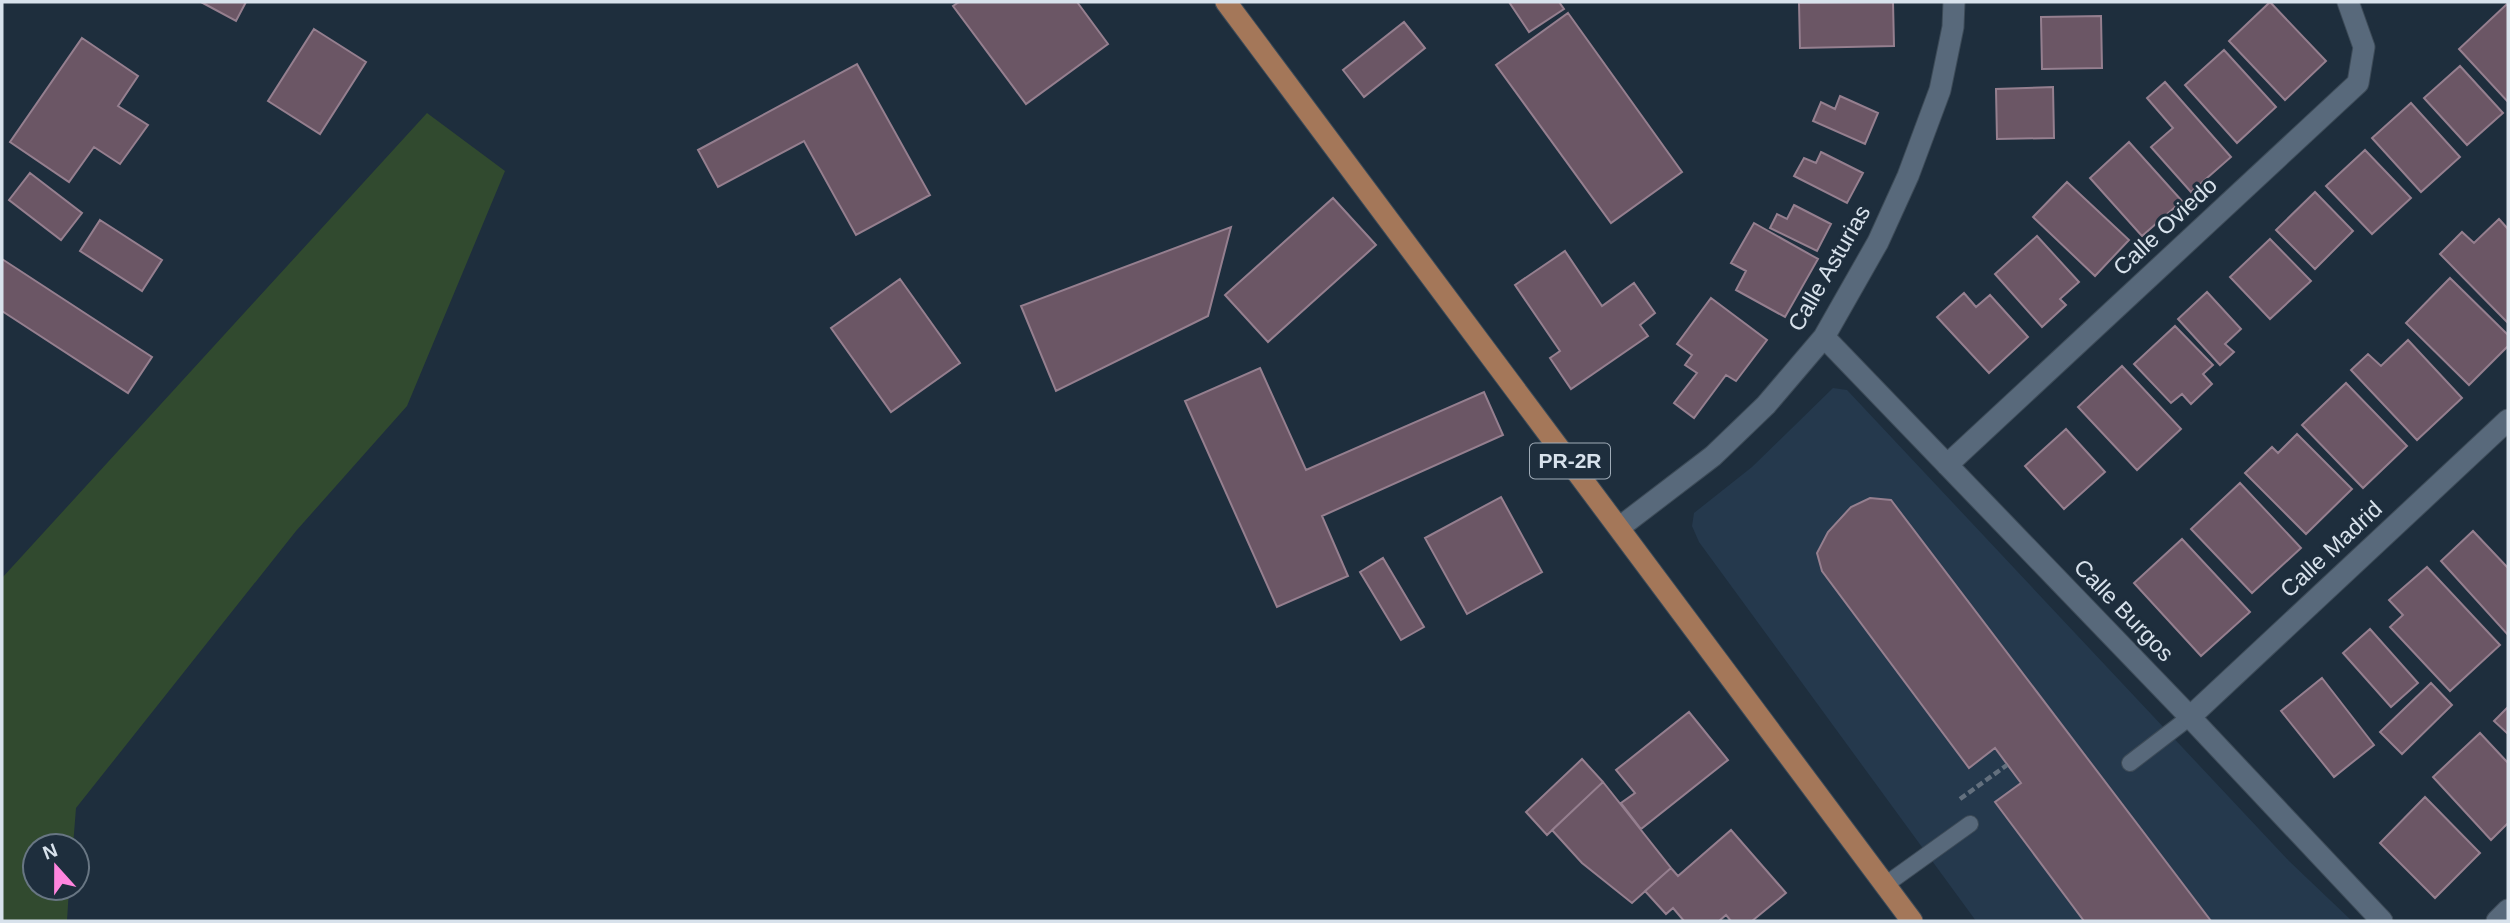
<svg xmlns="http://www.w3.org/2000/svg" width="2510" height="923" font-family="Arial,sans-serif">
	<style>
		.built { fill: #25394d }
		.green { fill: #314a2f }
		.building { fill: #6b5665; stroke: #957f8f; stroke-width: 2 }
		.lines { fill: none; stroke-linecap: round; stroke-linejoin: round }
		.lane-casing { stroke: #3d4b58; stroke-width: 18 }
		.street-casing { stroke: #3d4b58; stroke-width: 23 }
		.primary-casing { stroke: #3d4b58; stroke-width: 23 }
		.path { stroke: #63707e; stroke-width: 4.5; stroke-dasharray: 7 3.5; stroke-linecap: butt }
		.lane { stroke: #58697b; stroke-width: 16 }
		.street { stroke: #58697b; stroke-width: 21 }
		.primary { stroke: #a47759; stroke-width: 21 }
		.labels { text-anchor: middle; stroke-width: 6; stroke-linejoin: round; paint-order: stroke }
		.shield { fill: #1e2e3d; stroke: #a0acb8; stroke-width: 2 }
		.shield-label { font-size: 21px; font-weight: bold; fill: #d8e2ec }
		.street-label { font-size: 23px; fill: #d8e2ec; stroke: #1e2e3d }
	</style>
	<rect width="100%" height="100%" fill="#1e2e3d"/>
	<path class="built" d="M1833,388L1847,390L2289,861L2352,921H1976L1699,542L1692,526L1694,513L1752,467Z"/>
	<path class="green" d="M427,113L505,171L407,406L296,531L76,808L73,846H35V888H69L67,921H2V578Z"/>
	<path class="building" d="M201,2H246L236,21Z
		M959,2H1077L1108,44L1026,104L953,6Z
		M1509,2H1559L1564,9L1529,32Z
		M1893,2L1894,46L1800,48L1799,3Z
		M2270,2L2326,61L2285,100L2229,41Z
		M2508,3V102L2459,49Z
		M1568,13L1682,172L1611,223L1496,65Z
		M2101,16L2102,68L2042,69L2041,17Z
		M1404,22L1425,48L1364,97L1343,70Z
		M314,29L366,62L320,134L268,101Z
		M82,38L138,76L118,106L148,125L120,164L94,147L69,182L10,142Z
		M2224,50L2276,107L2237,143L2185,85Z
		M857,64L930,195L856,235L804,141L718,187L698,150Z
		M2460,66L2503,113L2467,145L2424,98Z
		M2165,82L2231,157L2191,192L2151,147L2173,128L2147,98Z
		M2053,87L2054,138L1997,139L1996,89Z
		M1840,96L1878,113L1865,144L1813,121L1821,102L1835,109Z
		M2411,103L2460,157L2421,192L2372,138Z
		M2129,142L2182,201L2142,236L2090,178Z
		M2365,150L2411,198L2372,234L2326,186Z
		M1821,152L1863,173L1847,203L1794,176L1804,158L1816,163Z
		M30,173L82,213L61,240L9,200Z
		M2067,182L2129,240L2095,276L2033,217Z
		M2315,192L2353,231L2315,269L2276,230Z
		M1333,198L1376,245L1268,342L1225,295Z
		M1794,205L1831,224L1817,251L1770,228L1777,214L1787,219Z
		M2499,219L2508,229V323L2440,254L2462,232L2474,243Z
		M100,220L162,260L142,291L80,251Z
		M1754,223L1818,259L1785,317L1736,290L1746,271L1731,263Z
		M1231,227L1208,316L1056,391L1021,306Z
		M2037,236L2079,282L2060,299L2066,305L2042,327L1995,274Z
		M2270,239L2311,281L2270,319L2230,277Z
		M1565,251L1602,306L1634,283L1655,313L1640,325L1648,336L1571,389L1550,358L1560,351L1515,285Z
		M2,259L152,357L128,393L2,311Z
		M2450,278L2508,335V346L2469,385L2406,323Z
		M900,279L960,363L891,412L831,328Z
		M2207,292L2241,329L2225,344L2234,352L2220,365L2178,319Z
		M1964,293L1976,307L1990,295L2028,337L1989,373L1937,317Z
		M1711,298L1767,340L1736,381L1726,375L1694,418L1674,403L1697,373L1685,365L1692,355L1677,344Z
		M2175,326L2213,365L2203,374L2212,384L2191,404L2182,394L2171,403L2134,364Z
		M2408,340L2462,398L2417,440L2351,370L2368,354L2381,366Z
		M2122,366L2181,429L2137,470L2078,407Z
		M1260,368L1306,470L1484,392L1503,435L1322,516L1348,576L1277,607L1185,401Z
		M2346,383L2407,446L2363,488L2302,425Z
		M2066,429L2105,472L2064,509L2025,466Z
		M2297,434L2352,489L2306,534L2245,473L2272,447L2278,453Z
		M2240,483L2301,548L2252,593L2191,529Z
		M1501,497L1542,572L1467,614L1425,538Z
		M1870,498L1891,500L2211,921H2084L1995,802L2021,783L1995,748L1969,768L1822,571L1817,553L1828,532L1851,507Z
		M2473,531L2508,568V635L2441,561Z
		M2182,539L2250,612L2201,656L2134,583Z
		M1383,558L1424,627L1401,640L1360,572Z
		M2427,567L2500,645L2450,691L2390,627L2403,615L2389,600Z
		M2370,629L2418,683L2391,707L2343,653Z
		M2322,678L2374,745L2334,777L2281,711Z
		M2431,683L2452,705L2402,754L2380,732Z
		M2508,707V734L2494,721Z
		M1689,712L1728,760L1641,829L1621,803L1635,793L1616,770Z
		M2480,733L2508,763V823L2491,840L2433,777Z
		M1582,759L1603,782L1547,835L1526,812Z
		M1603,782L1671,868L1632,903L1582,863L1552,830Z
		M2425,797L2480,853L2435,898L2380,843Z
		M1731,830L1786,893L1752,921H1731L1726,915L1719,921H1684L1673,908L1666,914L1645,891L1671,868L1678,876Z"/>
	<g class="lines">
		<g class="lane-casing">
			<path id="lane" d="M2130,763L2190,717
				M1885,885L1970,824"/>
		</g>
		<g class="street-casing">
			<path id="street" d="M1824,337L2190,717L2382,921
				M1947,465L2358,83L2364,47L2348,2
				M1620,527L1713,456L1766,405L1824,337L1878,242L1908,176L1940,90L1953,27L1954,2
				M2190,717L2508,420
				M2497,921L2508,910"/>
		</g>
		<g class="primary-casing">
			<path id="primary" d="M1226,2L1912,921"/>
		</g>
		<path class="path" d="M1960,799L2007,765"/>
		<use href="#lane" class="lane"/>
		<use href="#street" class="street"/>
		<use href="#primary" class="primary"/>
	</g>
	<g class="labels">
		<rect class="shield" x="1530" y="443.5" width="80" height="35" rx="5"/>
		<g class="shield-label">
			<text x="1570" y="468">PR-2R</text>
		</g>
		<g class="street-label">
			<text transform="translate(2165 226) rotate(-43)" y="8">Calle Oviedo</text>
			<text transform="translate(1829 268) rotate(-60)" y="8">Calle Asturias</text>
			<text transform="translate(2331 549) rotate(-43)" y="8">Calle Madrid</text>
			<text transform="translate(2124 610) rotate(46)" y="8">Calle Burgos</text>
		</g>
	</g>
	<rect width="2510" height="923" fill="none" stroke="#d8e2ec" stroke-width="7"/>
	<g transform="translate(56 867) rotate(339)"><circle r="33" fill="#1e2e3d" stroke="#687683" stroke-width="2"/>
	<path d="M0-5L12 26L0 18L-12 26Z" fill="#ff85de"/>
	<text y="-10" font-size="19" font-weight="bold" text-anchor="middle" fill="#d8e2ec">N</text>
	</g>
</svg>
